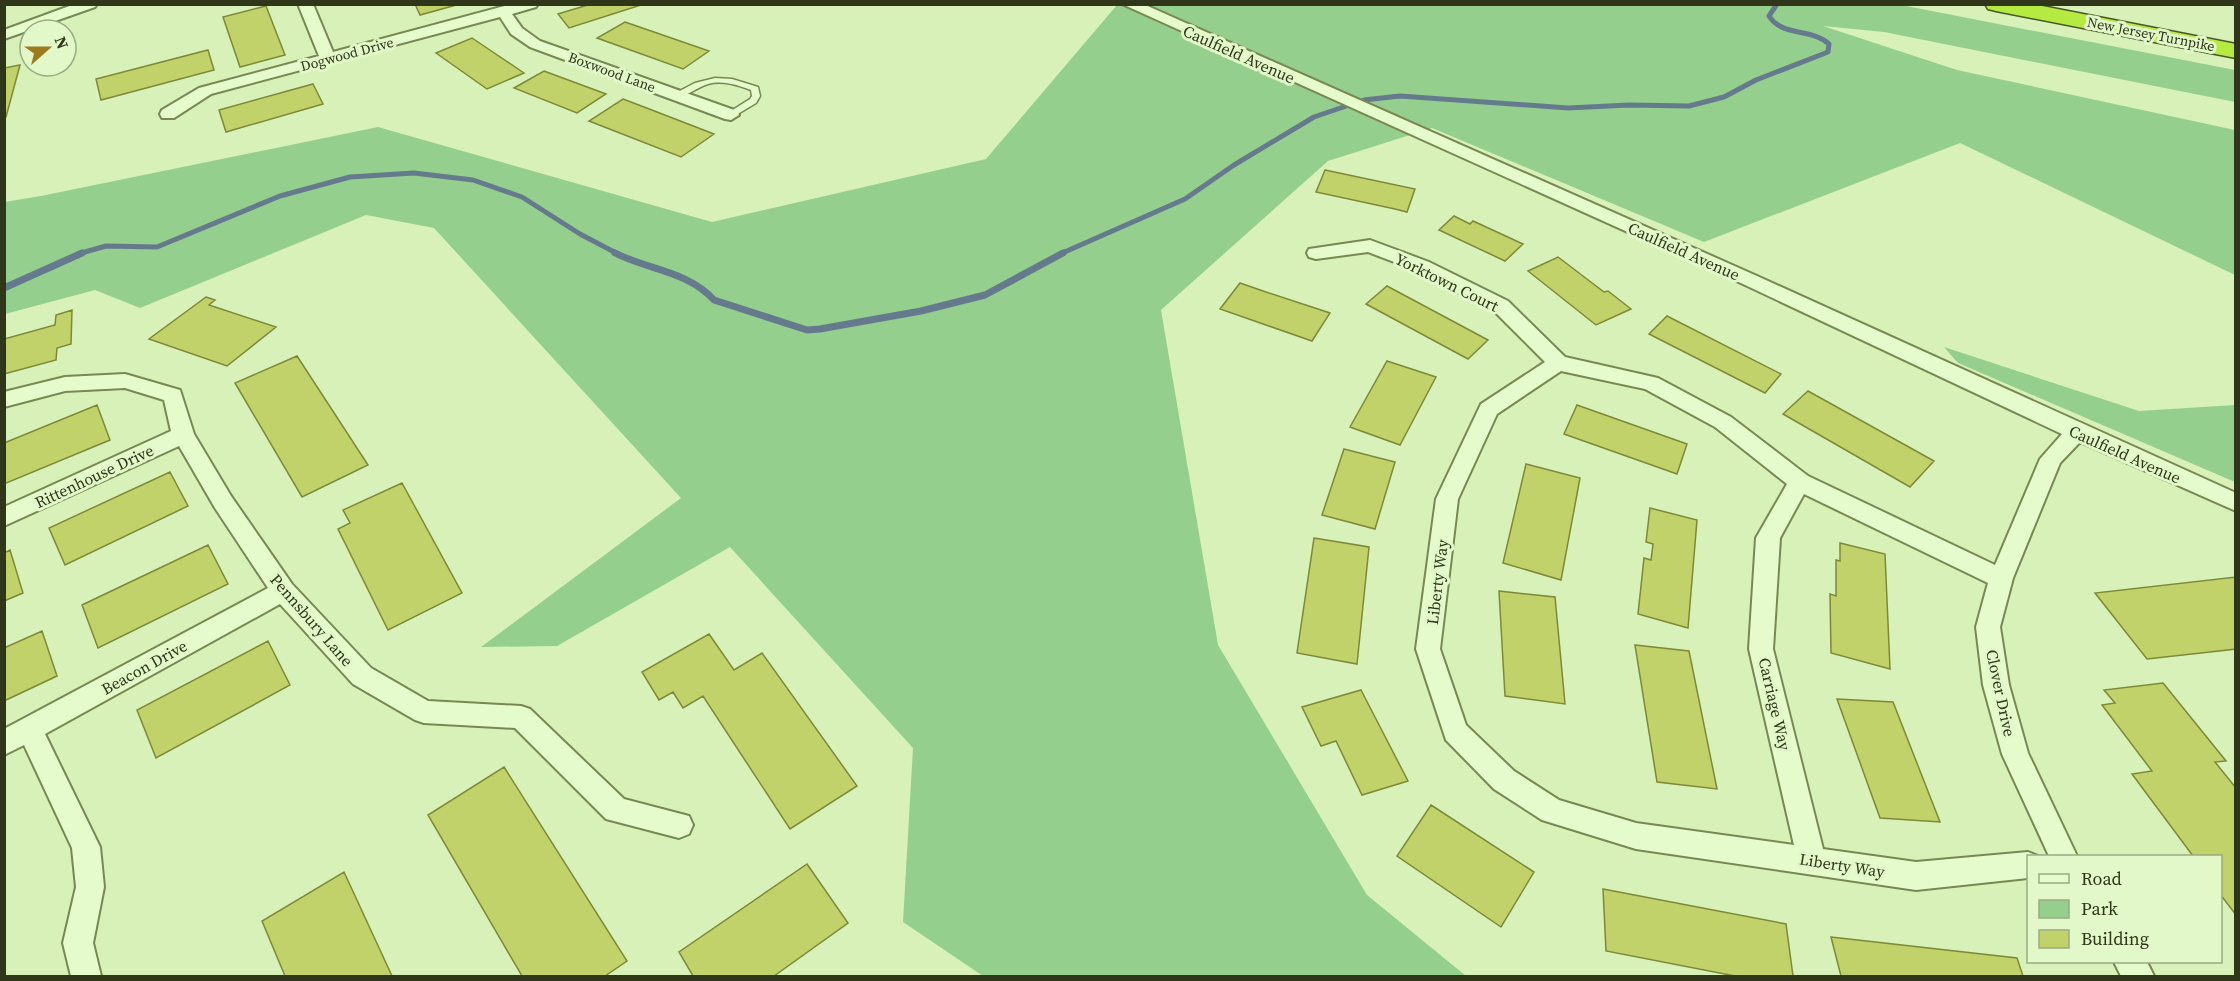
<svg xmlns="http://www.w3.org/2000/svg" width="2240" height="981" font-family="'Source Serif 4',serif">
	<style>
		.green { fill: #95cf8d }
		.lines { fill: none; stroke-linecap: round; stroke-linejoin: round }
		.stream-far1 { stroke: #667a8e; stroke-width: 5 }
		.stream { stroke: #667a8e; stroke-width: 7 }
		.building { fill: #c1d26b; stroke: #7d8937; stroke-width: 1.5 }
		.lane-casing { stroke: #798853; stroke-width: 3 }
		.street-casing { stroke: #798853; stroke-width: 4 }
		.highway-casing { stroke: #4b5528; stroke-width: 3 }
		.lane { fill: #e6fbcc; fill-rule: evenodd }
		.street { fill: #e6fbcc; fill-rule: evenodd }
		.highway { fill: #b5ea40; fill-rule: evenodd }
		.labels { text-anchor: middle; stroke-width: 6; stroke-linejoin: round; paint-order: stroke }
		.far-street-label { font-size: 14px; fill: #2f3619; stroke: #e2f8c9 }
		.street-label { font-size: 16px; fill: #2f3619; stroke: #e2f8c9 }
	</style>
	<rect width="100%" height="100%" fill="#d7f1b9"/>
	<path class="green" d="M1117,5H1901L2235,70V102L1884,32L1823,26L1957,70L2235,130V275L1960,143L1704,242L1432,128L1328,161L1161,310L1218,645L1367,895L1466,976H983L903,922L913,748L730,547L557,646L481,647L681,498L434,228L366,215L140,308L95,290L5,314L4,202L41,196L378,127L712,222L986,159Z
		M1944,347L2139,411L2235,405V482L1958,363Z"/>
	<g class="lines">
		<path class="stream-far1" d="M78,254L106,246L157,247L280,196L350,177L414,173L473,180L522,197L580,234L618,254
			M1060,254L1185,199L1234,165L1314,117L1364,100L1400,96L1568,108L1629,105L1689,106L1724,97L1756,80L1828,52L1829,44C1812,28 1782,37 1769,16L1777,4"/>
		<path class="stream" d="M615,253C648,270 688,271 714,300L807,330L820,329L921,311L985,295L1063,253
			M4,288L82,253"/>
	</g>
	<path class="building" d="M415,4H460L420,15Z
		M591,4H644L569,28L558,14Z
		M266,6L285,55L240,67L223,17Z
		M625,22L709,51L683,69L597,38Z
		M472,38L478,42L524,73L487,89L436,53Z
		M208,50L214,70L101,100L96,79Z
		M20,65L6,117L4,118V68Z
		M544,71L552,74L606,94L577,113L514,88Z
		M313,84L323,104L226,132L219,110Z
		M623,99L644,107L714,134L681,157L589,121Z
		M1325,170L1415,189L1407,212L1395,209L1316,192Z
		M1454,216L1470,224L1473,221L1523,244L1505,261L1439,230Z
		M1558,257L1604,292L1608,291L1631,309L1596,325L1528,271Z
		M1240,283L1266,292L1330,313L1312,341L1220,309Z
		M1387,286L1445,317L1488,340L1468,359L1366,304Z
		M206,297L215,300L209,305L276,327L227,366L149,339Z
		M72,310L71,344L57,348L56,360L4,374V339L55,325L56,315Z
		M1667,316L1781,374L1765,393L1649,334Z
		M297,356L368,465L302,497L235,383Z
		M1387,361L1436,377L1400,445L1350,427Z
		M1808,391L1934,461L1910,487L1783,414Z
		M97,405L110,440L4,484V443Z
		M1577,405L1687,444L1677,474L1564,434Z
		M1344,449L1395,462L1375,529L1322,515Z
		M1526,464L1580,478L1561,580L1503,563Z
		M170,472L188,506L65,565L49,528Z
		M402,483L462,593L388,630L338,529L350,523L343,510Z
		M1650,508L1697,520L1688,628L1638,614L1644,558L1651,560L1653,544L1646,542Z
		M1314,538L1369,547L1357,664L1297,653Z
		M1840,543L1885,554L1890,669L1831,653L1830,594L1836,596V560L1840,561Z
		M208,545L228,584L98,648L82,605Z
		M10,550L23,593L4,601V553Z
		M2236,577V649L2210,652L2147,659L2095,593Z
		M1499,591L1555,597L1565,704L1505,696Z
		M42,631L57,676L4,701V648Z
		M709,634L734,670L762,653L857,786L790,829L703,696L683,708L673,692L659,700L642,672Z
		M268,641L290,685L156,758L137,710Z
		M1635,645L1689,651L1717,789L1657,782Z
		M2163,683L2226,761L2215,762L2236,788V915L2220,894V856H2193L2132,774L2152,771L2102,705L2115,703L2104,690Z
		M1361,690L1408,781L1362,795L1336,741L1321,746L1302,707Z
		M1837,699L1893,702L1940,822L1880,818Z
		M504,767L627,961L605,976H522L428,815Z
		M1431,805L1534,872L1501,927L1397,856Z
		M807,864L848,923L774,976H693L679,952Z
		M344,872L392,976H285L262,921Z
		M1603,889L1786,924L1793,976H1735L1606,951Z
		M1831,937L2017,958L2023,976H1841Z"/>
	<g class="lines">
		<g class="lane-casing">
			<path id="lane" d="M715,78L732,79L758,87L760,96L756,103L731,118L728,117V113L750,99L752,96L751,90C737,85 723,80 708,84C697,87 681,101 672,95L695,83Z"/>
		</g>
		<g class="street-casing">
			<path id="street" d="M75,4H97L95,7L4,39V30Z
				M298,4H313L333,52L512,4H538L536,7L512,14L522,28L540,41L737,111L739,115L731,120L725,119L530,47L511,34L500,17L211,94L174,118H162L160,114L162,110L199,88L319,56Z
				M1122,4H1143L1757,276L2236,493V511L2080,442L2060,463L2013,578L2000,627L2009,685L2028,753L2077,856H2049L2002,754L1983,685L1976,627L1988,583L1804,494L1780,538L1773,649L1823,849L1916,862L2028,852L2038,856H2028V878L1916,890L1636,849L1542,820L1494,789L1446,740L1416,649L1436,499L1481,404L1545,362L1494,311L1415,270L1368,252L1316,259L1309,257L1307,253L1309,249L1370,240L1429,262L1508,301L1565,357L1658,378L1731,417L1808,476L1995,565L2040,459L2062,434L1743,284ZM1561,371L1645,389L1715,427L1787,484L1756,538L1749,649L1794,845L1636,823L1559,800L1514,771L1466,725L1440,649L1458,499L1497,414Z
				M125,374L180,390L194,434L231,496L292,584L371,668L428,701L521,706L530,709L624,799L689,816L693,825L689,834L679,838L606,819L515,728L424,723L415,720L353,684L280,604L45,734L100,847L104,887L93,943L101,976H71L63,943L76,887L72,848L24,745L4,755V729L268,588L215,508L179,446L4,526V507L171,431L164,400L125,388L65,391L4,407V392L65,377Z
				M2114,962H2147L2154,976H2121Z"/>
		</g>
		<g class="highway-casing">
			<path id="highway" d="M1985,4H2032L2236,44V58L1996,11L1988,9Z"/>
		</g>
		<use href="#lane" class="lane"/>
		<use href="#street" class="street"/>
		<use href="#highway" class="highway"/>
	</g>
	<g class="labels">
		<g class="far-street-label">
			<text transform="translate(2151 34) rotate(11)" y="5">New Jersey Turnpike</text>
			<text transform="translate(347 54) rotate(-15)" y="5">Dogwood Drive</text>
			<text transform="translate(612 72) rotate(20)" y="5">Boxwood Lane</text>
		</g>
		<g class="street-label">
			<text transform="translate(1239 54) rotate(24)" y="6">Caulfield Avenue</text>
			<text transform="translate(1684 251) rotate(24)" y="6">Caulfield Avenue</text>
			<text transform="translate(1447 282) rotate(26)" y="6">Yorktown Court</text>
			<text transform="translate(2125 454) rotate(24)" y="6">Caulfield Avenue</text>
			<text transform="translate(94 476) rotate(-25)" y="6">Rittenhouse Drive</text>
			<text transform="translate(1437 582) rotate(-83)" y="6">Liberty Way</text>
			<text transform="translate(312 620) rotate(49)" y="6">Pennsbury Lane</text>
			<text transform="translate(144 667) rotate(-29)" y="6">Beacon Drive</text>
			<text transform="translate(2001 693) rotate(78)" y="6">Clover Drive</text>
			<text transform="translate(1775 704) rotate(77)" y="6">Carriage Way</text>
			<text transform="translate(1842 865) rotate(9)" y="6">Liberty Way</text>
		</g>
	</g>
	<rect width="2240" height="981" fill="none" stroke="#2f3619" stroke-width="12"/>
	<rect x="2027" y="855" width="195" height="108" fill="#e2f8c9" stroke="#9aaa83" stroke-width="1.5"/>
	<rect x="2039" y="874" width="30" height="9" fill="#e6fbcc" stroke="#9aaa83" stroke-width="1.5"/>
	<text x="2081" y="885" font-size="18" fill="#2f3619">Road</text>
	<rect x="2039" y="900" width="30" height="18" fill="#95cf8d" stroke="#9aaa83" stroke-width="1.5"/>
	<text x="2081" y="915" font-size="18" fill="#2f3619">Park</text>
	<rect x="2039" y="930" width="30" height="18" fill="#c1d26b" stroke="#9aaa83" stroke-width="1.5"/>
	<text x="2081" y="945" font-size="18" fill="#2f3619">Building</text>
	<g transform="translate(48 48) rotate(69)"><circle r="28" fill="#e2f8c9" stroke="#9aaa83" stroke-width="1.5"/>
	<path d="M0-4.5L10 22L0 15L-10 22Z" fill="#9b7b1e"/>
	<text y="-9" font-size="16" font-weight="bold" text-anchor="middle" fill="#2f3619">N</text>
	</g>
</svg>
